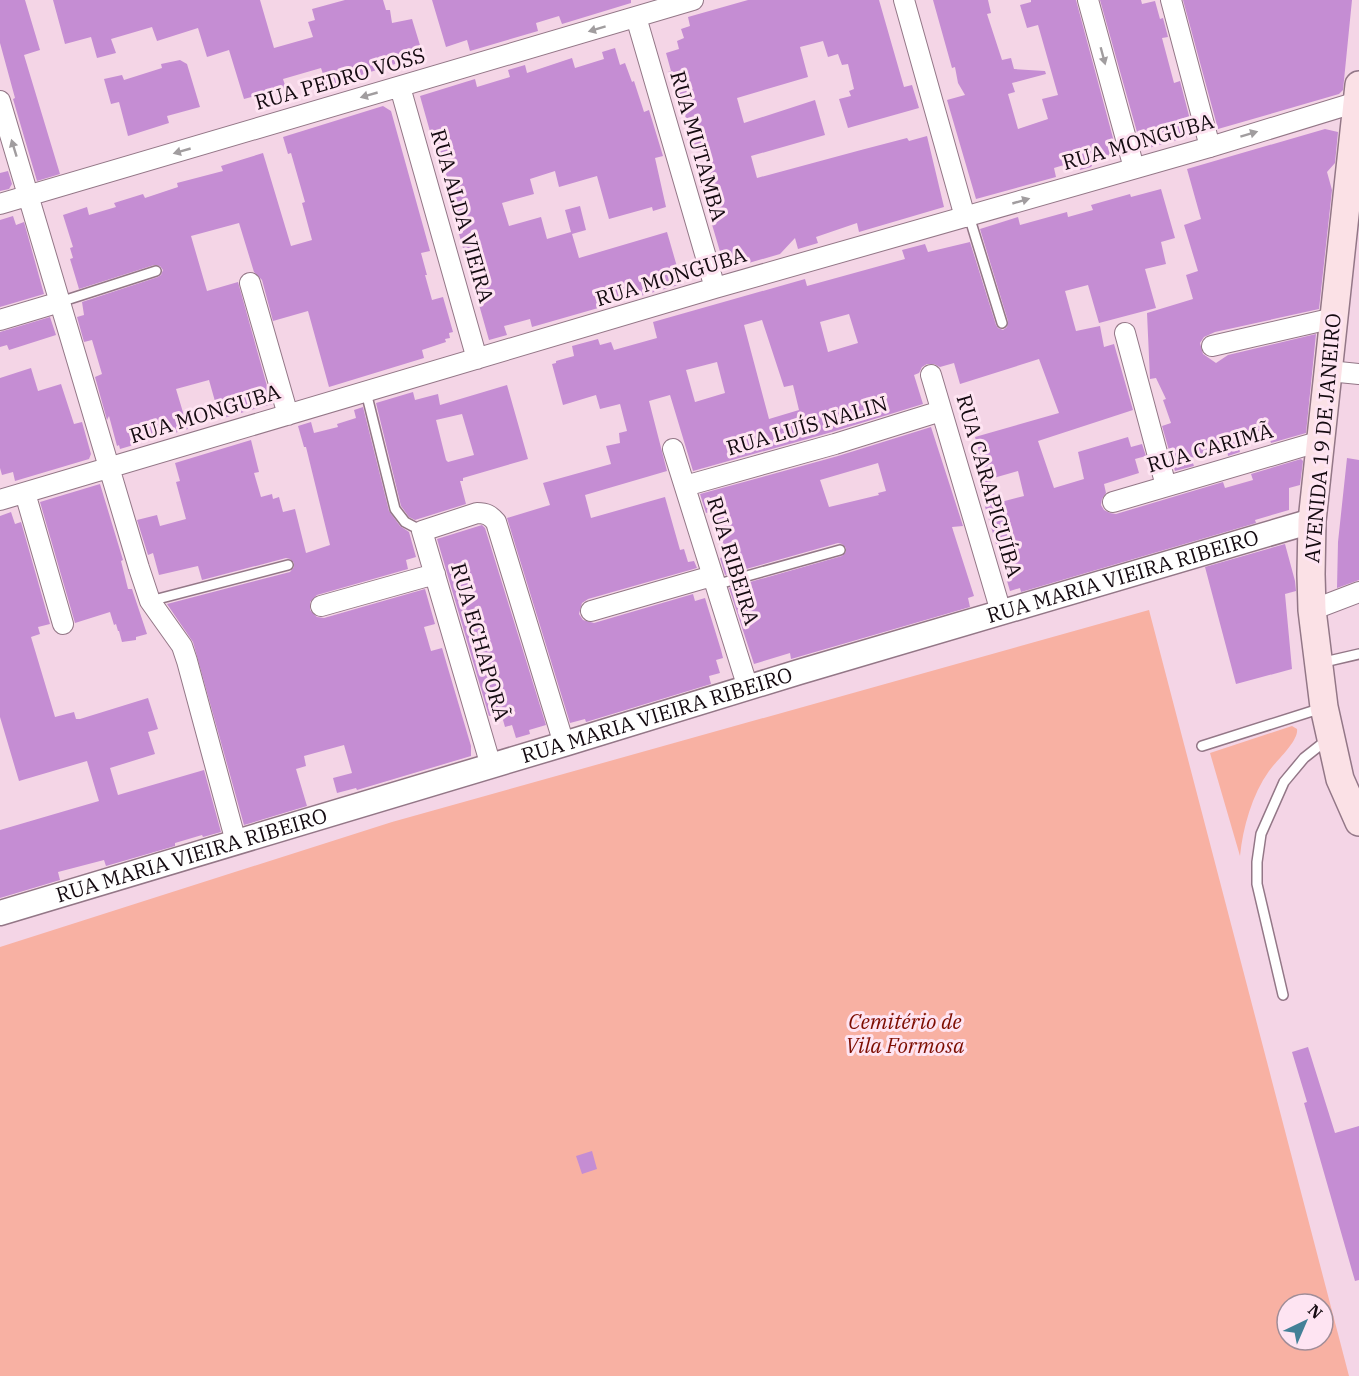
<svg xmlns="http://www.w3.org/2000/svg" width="1359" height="1376" font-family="'IBM Plex Serif',serif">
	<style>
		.green { fill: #f8b1a3; fill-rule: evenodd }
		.building { fill: #c58dd3; fill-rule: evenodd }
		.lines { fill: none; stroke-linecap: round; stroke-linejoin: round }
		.service-casing { stroke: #937787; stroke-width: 12 }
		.minor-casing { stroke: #937787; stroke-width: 22 }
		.tertiary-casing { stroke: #937787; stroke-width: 27 }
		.secondary-casing { stroke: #937787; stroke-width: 30 }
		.service { stroke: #fff; stroke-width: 9 }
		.minor { stroke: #fff; stroke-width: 20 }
		.tertiary { stroke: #fff; stroke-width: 24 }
		.secondary { stroke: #fbe1e6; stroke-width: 27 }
		.oneway { fill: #a19d9f }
		.labels { text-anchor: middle; stroke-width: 6; stroke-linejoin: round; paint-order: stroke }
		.street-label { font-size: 21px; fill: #140a10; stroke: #fee4f2 }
		.park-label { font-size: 21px; font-style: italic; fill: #7d0d01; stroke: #fee4f2 }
	</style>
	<rect width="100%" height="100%" fill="#f4d5e6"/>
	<path class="green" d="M1149,610L1349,1376H0V947L392,822ZM1287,1304H1323V1340H1287Z
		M1292,726L1297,729C1299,741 1276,761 1269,771C1252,795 1243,827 1240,856L1210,753Z"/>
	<path class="building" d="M0,0H25L40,50L24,55L60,174L37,181L13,99L15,98L0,43Z
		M53,0H260L274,48L313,37L308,22L315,20L312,9L345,0H383L386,10H390L392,23L412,19L423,55L327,86L321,68L283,79L286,88L244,99L229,50L207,57L198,28L157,41L152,27L111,39L116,53L97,58L91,37L65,44Z
		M432,0H631V3L562,24L559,16L536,23L538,31L470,51L467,40L446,47Z
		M748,0H879L904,87L912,85L919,108L848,128L839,99L851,96L849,91L854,89L848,64L842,65L838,54L828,57L823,41L800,47L808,77L737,98L744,123L815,100L825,135L751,156L757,178L861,150L907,138L909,141L927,136L944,207L859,232L857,223L816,237L818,243L798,249L795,238L780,254L735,267L733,259L725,261L723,254L721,255L700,184L712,180L702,147L691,151L686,136L691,135L684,112L680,113L668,72L671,71L666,53L679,49L677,41L684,38L681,29L690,26L688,17Z
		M933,0H988L991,13L987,14L1002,60L1011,58L1014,69L1045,71L1046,74L1012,83L1015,92L1008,94L1018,129L1048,119L1042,99L1058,95L1038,25L1027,28L1020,5L1031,2V0H1076L1117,153L1096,159L1091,167L1080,170L1077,161L1054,168L1056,177L976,199L947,100L965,95L958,83L955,67L952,68Z
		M1100,0H1141L1142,4L1155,1L1160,19L1163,18L1168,37L1162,38L1174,83L1180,81L1194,135L1142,150Z
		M1183,0H1352L1343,90L1339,94L1218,129Z
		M615,48L620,65L625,63L632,82L634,81L644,112L649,110L663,156L655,158L666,207L653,211L652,207L609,219L597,176L559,187L555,171L530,179L534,194L502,203L509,226L541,217L547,239L571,232L565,210L580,206L586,230L572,234L579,258L667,232L682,284L532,327L530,319L504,326L507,335L489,340L420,96L475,79L477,87L510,77L508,70L525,65L527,73L572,58L575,68L604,59L602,52Z
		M180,60L187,64L200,107L167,116L169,123L128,136L119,102L111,104L104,79L122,75L124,80L162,68L161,64Z
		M383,106L391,111L430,251L421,253L427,275H425L432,300L443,297L453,332L449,333L450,338L445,339L446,342L422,350L424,358L329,387L308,311L273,321L262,280L254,272L239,223L191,236L207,291L238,282L272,404L220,419L209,380L176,389L188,429L120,449L119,445L117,446L109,416L107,420L95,377L102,374L92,340L84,342L77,317L84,315L82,302L158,277L161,275L163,270L160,266L154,265L79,289L70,259L73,258L70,248L73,247L63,215L87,207L89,215L116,207L114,203L143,194L145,198L178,187L177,183L223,171L221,166L263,153L291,246L312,240L302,203L305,202L291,153L288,154L283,137Z
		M1325,129L1338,132L1335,163L1327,172L1332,190L1319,309L1215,332L1204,337L1200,343L1203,354L1216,363L1228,355L1316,334L1306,433L1271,443L1266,427L1237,441L1240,452L1228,456L1227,449L1191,458L1194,466L1175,471L1162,426L1171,423L1163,400L1166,399L1156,378L1150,379L1147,313L1193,299L1186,275L1198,271L1184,225L1201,219L1187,169Z
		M8,171L12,184L9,189L0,191V173Z
		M1161,189L1175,238L1161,242L1166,264L1145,269L1156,308L1099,323L1088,285L1065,291L1076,331L1100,326L1104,347L1114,344L1133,410L1038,441L1054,488L1084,479L1078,452L1128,437L1131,447L1142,444L1146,456L1135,459L1139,473L1104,484L1106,493L1102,499L1101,505L1104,510L1110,513L1116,514L1223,482L1225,488L1253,480L1251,474L1301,459L1303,461L1300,485L1289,488V510L1255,520L1256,523L1021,592L1020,588L1010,591L978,483L987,480L975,437L1059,413L1039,359L960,384L954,363L940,367L934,364H927L922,367L919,373L914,375L923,404L832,432L693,471L670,395L649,401L667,471L585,495L591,518L665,497L680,550L684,549L688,562L694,561L697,568L588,599L582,603L579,614L583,620L594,623L693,594L695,601L705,598L721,650L723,658L716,660L720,673L709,676L711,684L586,722L585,719L570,723L507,518L550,505L543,483L611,464L606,446L620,443L619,433L627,431L620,404L600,409L596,395L563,405L552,364L556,363V361L574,356L572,346L598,339L600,345L611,342L614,350L657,338L653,322L805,279L807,286L905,259L902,250L925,244L928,252L970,242L996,325L998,328L1003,330L1007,327L1008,321L980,229L1018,217L1020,225L1067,212L1068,217L1093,210L1091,205L1130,194L1131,197ZM849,314L858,343L828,352L820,322ZM762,320L784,387L793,385L799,410L769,419L744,325ZM717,362L725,393L695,402L686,370ZM1018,471L1024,496L997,503L990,479Z
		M13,216L16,225L24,222L44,294L0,307V220Z
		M50,317L56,335L9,350L7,345L0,347V332Z
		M31,368L38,391L61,384L74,424L82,422L91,454L89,459L15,481L13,472L2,475L0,468V378Z
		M507,385L528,459L463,478V481H460L466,504L415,520L409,517L401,506L376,403L413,392L415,400L438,394L440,405ZM462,414L474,455L448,462L446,460L436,420Z
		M363,407L389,511L400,526L409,532L416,557L406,560L408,569L317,595L310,602V610L317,617L324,618L425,589L435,624L424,627L431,651L442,648L471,746V756L357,790L356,788L337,793L333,778L352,773L344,745L304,756L306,766L296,769L307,806L244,825L193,642L167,604L290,572L294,567V563L290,559L286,558L202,580L198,566L159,575L153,553L148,555L137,520L157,515L160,526L186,519L176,482L180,481L175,463L251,440L259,472L254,473L261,497L272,494L273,499L279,497L283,512L295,509L306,553L330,545L306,447H304L298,426L311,422L314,433L338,427L337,424L356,418L354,410Z
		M931,427L963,526L952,527L974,596L968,598L970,607L791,659L790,653L754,664L729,588L842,556L846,552V548L842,544L838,543L725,575L720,558L726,556L715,510L706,513L700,494L838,456ZM878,463L886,491L878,493L879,495L829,507L820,480Z
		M1347,458L1359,460V580L1337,588L1338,542Z
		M100,484L123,560L121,561L128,589H132L147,634L136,637V640L122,642L119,631H118L116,624L114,625L110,612L75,623L40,502Z
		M11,512L15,524L21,522L50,624L38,627L40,634L31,637L55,717L74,712L76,719H80L148,698L158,729L148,732L155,754L110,768L118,795L204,770L221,832L203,837L202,835L175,843V846L106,866L104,860L58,872L60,880L0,898V830L99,801L87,761L19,781L0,717V516Z
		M482,525L485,528L546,725L529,730L530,734L516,738L512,725L505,727L501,713L489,716L437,539Z
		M1285,544L1295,581L1296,591L1285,594L1292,669L1236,684L1205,567Z
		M1308,1047L1335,1133L1359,1126V1280L1355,1281L1304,1103L1307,1102L1292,1052Z
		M592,1151L597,1169L582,1174L576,1156Z"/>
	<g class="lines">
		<g class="service-casing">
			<path id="service" d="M969,216L1002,323
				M60,302L156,271
				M366,392L395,509L405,522L422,531
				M715,585L840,550
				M150,601L288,565
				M1320,663L1359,654
				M1202,746L1322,708
				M1283,995L1257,884V862L1261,834L1284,782L1304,758L1328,739"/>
		</g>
		<g class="minor-casing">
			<path id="minor" d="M904,0L965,217
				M1088,0L1134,168
				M1171,0L1210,147
				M636,17L715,288
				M400,87L477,359
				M0,101L139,568L150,601L182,646L187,661L236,842
				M0,204L693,0
				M250,283L288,415
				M0,320L60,302
				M1125,333L1166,486
				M1212,346L1334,318
				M1329,371L1359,374
				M931,375L1001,612
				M673,449L748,688
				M685,486L835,444L941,411
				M25,493L63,624
				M0,500L715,288L1210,147L1357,102
				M1113,502L1321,441
				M321,606L435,574
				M1312,610L1359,592
				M591,611L712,576
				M491,766L422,531L477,513C486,513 490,515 496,522L564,744"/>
		</g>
		<g class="tertiary-casing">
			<g id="tertiary">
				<path id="s1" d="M0,913L564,744L799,672L1312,521"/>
			</g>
		</g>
		<g class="secondary-casing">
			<path id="secondary" d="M1359,85L1312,521L1311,574L1312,610L1324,707L1340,779L1359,822"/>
		</g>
		<use href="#service" class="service"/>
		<use href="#minor" class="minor"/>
		<use href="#tertiary" class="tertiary"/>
		<use href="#secondary" class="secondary"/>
	</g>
	<defs><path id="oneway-solid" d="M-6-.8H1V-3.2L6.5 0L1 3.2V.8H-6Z" transform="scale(1.5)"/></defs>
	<g class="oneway">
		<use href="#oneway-solid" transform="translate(597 29) rotate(163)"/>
		<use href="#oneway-solid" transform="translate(1103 56) rotate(75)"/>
		<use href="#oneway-solid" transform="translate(369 95) rotate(164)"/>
		<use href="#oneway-solid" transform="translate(1249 134) rotate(-17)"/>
		<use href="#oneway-solid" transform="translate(14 148) rotate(-107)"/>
		<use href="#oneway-solid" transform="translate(182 151) rotate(164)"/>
		<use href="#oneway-solid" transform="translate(1021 201) rotate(-16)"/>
	</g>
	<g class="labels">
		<g class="street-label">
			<text transform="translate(340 79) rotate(-16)" y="7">RUA PEDRO VOSS</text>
			<text transform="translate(1138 142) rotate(-16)" y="7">RUA MONGUBA</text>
			<text transform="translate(698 146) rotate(74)" y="7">RUA MUTAMBA</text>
			<text transform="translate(462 216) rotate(74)" y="7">RUA ALDA VIEIRA</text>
			<text transform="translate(671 277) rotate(-17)" y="7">RUA MONGUBA</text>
			<text transform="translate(205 414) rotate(-17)" y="7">RUA MONGUBA</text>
			<text transform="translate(807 426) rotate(-16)" y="7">RUA LUÍS NALIN</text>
			<text transform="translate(1323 438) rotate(-85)" y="7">AVENIDA 19 DE JANEIRO</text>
			<text transform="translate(1210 448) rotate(-16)" y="7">RUA CARIMÃ</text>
			<text transform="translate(989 486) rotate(74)" y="7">RUA CARAPICUÍBA</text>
			<text transform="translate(733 561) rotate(73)" y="7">RUA RIBEIRA</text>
			<text dy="7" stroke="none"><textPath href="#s1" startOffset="1172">RUA MARIA VIEIRA RIBEIRO</textPath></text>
			<text transform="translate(480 642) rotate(74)" y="7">RUA ECHAPORÃ</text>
			<text dy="7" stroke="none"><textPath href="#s1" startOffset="686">RUA MARIA VIEIRA RIBEIRO</textPath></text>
			<text dy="7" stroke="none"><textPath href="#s1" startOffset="200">RUA MARIA VIEIRA RIBEIRO</textPath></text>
		</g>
		<g class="park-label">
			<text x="905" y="1029">Cemitério de<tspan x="905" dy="24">Vila Formosa</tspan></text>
		</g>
	</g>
	<g transform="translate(1305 1322) rotate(44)"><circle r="28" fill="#fee4f2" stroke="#a08d98" stroke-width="1.5"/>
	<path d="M0-4.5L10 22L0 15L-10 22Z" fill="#438097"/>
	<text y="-9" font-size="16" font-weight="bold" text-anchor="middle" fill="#140a10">N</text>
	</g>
</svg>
